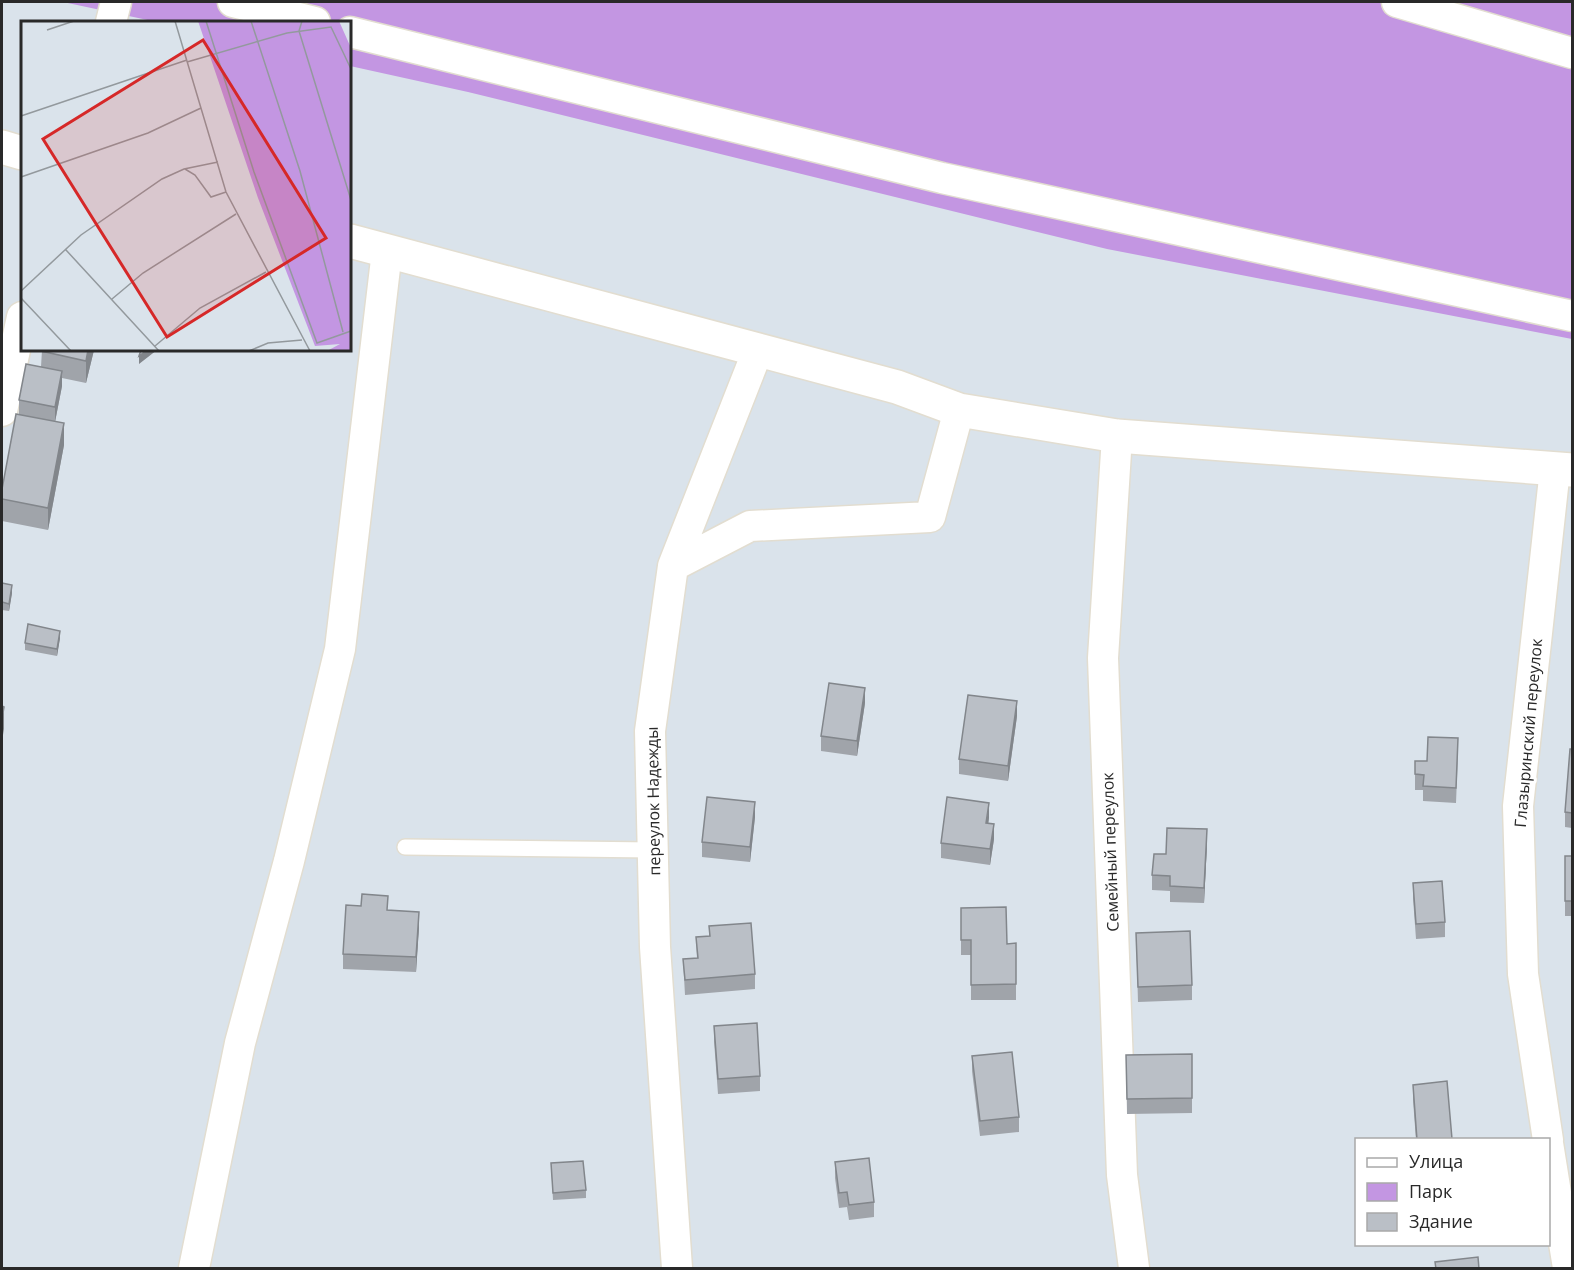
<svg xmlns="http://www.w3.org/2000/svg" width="1574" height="1270" font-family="'Open Sans',sans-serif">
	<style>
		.green { fill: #c396e2 }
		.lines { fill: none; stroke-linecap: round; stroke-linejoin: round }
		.lane-casing { stroke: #e2ddd0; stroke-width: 18 }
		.street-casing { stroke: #e2ddd0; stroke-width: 33 }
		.secondary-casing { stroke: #e2ddd0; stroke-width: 36 }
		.lane { stroke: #fff; stroke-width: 15 }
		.street { stroke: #fff; stroke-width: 30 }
		.secondary { stroke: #fff; stroke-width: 33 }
		.wall { fill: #a0a4aa }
		.shaded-wall { fill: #82868b }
		.building { fill: #babfc6; stroke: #82868b; stroke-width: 1.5 }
		.labels { text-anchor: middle; stroke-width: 6; stroke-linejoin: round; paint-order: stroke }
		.street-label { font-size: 16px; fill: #292929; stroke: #fff }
		.inset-road { fill: none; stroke: #93999d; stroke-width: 1.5 }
		.view { fill: #d62828; fill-opacity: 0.15; stroke: #d62828; stroke-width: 3 }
		.inset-edge { fill: none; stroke: #292929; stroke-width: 3 }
	</style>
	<rect width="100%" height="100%" fill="#dae3eb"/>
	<path class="green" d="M63,2H1572V339L1107,249L468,92L350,66V22H157Z"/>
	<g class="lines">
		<g class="lane-casing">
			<path id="lane" d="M405,847L653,850"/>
		</g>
		<g class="street-casing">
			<path id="street" d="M233,2L315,22
				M1397,2L1572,53
				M111,22L116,2
				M350,32L942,178L1572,316
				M2,411L22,317
				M1117,436L1103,658L1122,1175L1134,1268
				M673,566L750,526L930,517L959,410
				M1548,1140L1523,974L1518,806L1555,469
				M1548,1143L1568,1268
				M194,1268L240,1043L289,861L340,649L387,251
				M677,1268L655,947L650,731L673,566L758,350"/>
		</g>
		<g class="secondary-casing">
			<path id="secondary" d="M2,147L22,153
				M350,241L897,387L959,410L1117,436L1572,470"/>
		</g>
		<use href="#lane" class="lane"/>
		<use href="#street" class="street"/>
		<use href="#secondary" class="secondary"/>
	</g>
	<path class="wall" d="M42,350H94L86,383L62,378V386L55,422L64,445L48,530L2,521V489L19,415V400L41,367Z
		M2,583L12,593L9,611L2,610Z
		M60,638L57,656L25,650V643Z
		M865,703L857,756L821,751V736Z
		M1017,716L1008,781L959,774V759Z
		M1572,749V828L1565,827V812Z
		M1458,753L1456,803L1423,801V790H1415V761H1427Z
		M755,817L750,862L702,857V842Z
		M989,818L988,824L994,839L990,865L941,858V843Z
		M1207,844L1204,903L1170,902V891L1152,890V875L1166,854Z
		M1565,856H1572V916H1565Z
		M1413,883L1445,922V937L1416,939L1413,898Z
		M961,908L1007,944L1016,943V1000H971V955H961Z
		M388,910L419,927L416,972L343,969V954Z
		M709,926L755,974V989L685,995L683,959H697L696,937L709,936Z
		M1136,933L1192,985V1000L1138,1002Z
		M714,1026L760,1076V1091L718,1094L714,1041Z
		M1192,1054V1113L1127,1114L1126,1055Z
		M972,1056L1019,1117V1132L980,1136L972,1071Z
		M1413,1085L1452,1140H1416L1413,1100Z
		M835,1162L874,1202V1217L849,1220L847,1207L839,1208L835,1178Z
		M551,1163L586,1190V1198L553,1200Z"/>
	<path class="shaded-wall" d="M88,350H94L86,383V361Z
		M147,350H157L139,364V356Z
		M62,371V386L55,422V407Z
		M64,423V445L48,530V508Z
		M12,585V593L9,611V604Z
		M60,631V638L57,656V649Z
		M865,688V703L857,756V741Z
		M1017,701V716L1008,781V766Z
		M4,707V729L2,741V719Z
		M755,802V817L750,862V847Z
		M989,803V818L986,838V823Z
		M994,824V839L990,865V849Z
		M1207,829V844L1204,903V888Z
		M419,912V927L416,972V957Z"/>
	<path class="building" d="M42,350H88L86,361L41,351Z
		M141,350H147L139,356Z
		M26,364L62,371L55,407L19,400Z
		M16,414L64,423L48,508L2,499V489Z
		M2,583L12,585L9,604L2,602Z
		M28,624L60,631L57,649L25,643Z
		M829,683L865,688L857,741L821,736Z
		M968,695L1017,701L1008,766L959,759Z
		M2,706L4,707L2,719Z
		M1428,737L1458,738L1456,788L1423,786L1424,775L1415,774V761H1427Z
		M1570,749H1572V813L1565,812Z
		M707,797L755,802L750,847L702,842Z
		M947,797L989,803L986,823L994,824L990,849L941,843Z
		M1167,828L1207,829L1204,888L1170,886V876L1152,875L1154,854H1166Z
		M1565,856H1572V901H1565Z
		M1442,881L1445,922L1416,924L1413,883Z
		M362,894L388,896L387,910L419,912L416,957L343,954L346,905L361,906Z
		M1006,907L1007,944L1016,943V984L971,985V940H961V908Z
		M751,923L755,974L685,980L683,959L698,958L696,937L710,936L709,926Z
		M1190,931L1192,985L1138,987L1136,933Z
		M757,1023L760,1076L718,1079L714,1026Z
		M1012,1052L1019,1117L980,1121L972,1056Z
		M1192,1054V1098L1127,1099L1126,1055Z
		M1447,1081L1452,1139L1417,1140L1413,1085Z
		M869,1158L874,1202L849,1205L847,1192L839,1193L835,1162Z
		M583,1161L586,1190L553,1193L551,1163Z
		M1478,1257L1479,1269H1436L1435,1262Z"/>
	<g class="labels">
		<g class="street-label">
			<text transform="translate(1528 733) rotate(-85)" y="6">Глазыринский переулок</text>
			<text transform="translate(653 801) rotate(-91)" y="6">переулок Надежды</text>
			<text transform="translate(1110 852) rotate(-92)" y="6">Семейный переулок</text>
		</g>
	</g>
	<g transform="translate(21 21)">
		<rect width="330" height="330" fill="#dae3eb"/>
		<path d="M177,0H318L330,27V330H306L319,323L294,325L237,177Z" fill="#c396e2"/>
		<path class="inset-road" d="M154,0L205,171L289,330M185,0L233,151L296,322L330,310M230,0L279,150L322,311M281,0L278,10L330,179M26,9L53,0M166,41L266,12L310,6L330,48M0,95L166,39M164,148L174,154L190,176L205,171M0,156L127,112L180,87M45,229L138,330M0,270L60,214L141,158L163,148L197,141M0,277L50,330M91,278L122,252L215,193M134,325L179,287L245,251M228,330L247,322L281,319"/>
		<path class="view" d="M182,19L305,217L146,316L22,118Z"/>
		<rect width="330" height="330" class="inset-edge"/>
	</g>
	<rect width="1574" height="1270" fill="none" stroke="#292929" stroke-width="6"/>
	<rect x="1355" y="1138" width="195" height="108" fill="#ffffff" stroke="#a9a9a9" stroke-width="1.5"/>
	<rect x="1367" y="1158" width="30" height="9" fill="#ffffff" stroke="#a9a9a9" stroke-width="1.5"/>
	<text x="1409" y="1168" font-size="18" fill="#292929">Улица</text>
	<rect x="1367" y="1183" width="30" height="18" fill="#c396e2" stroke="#a9a9a9" stroke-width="1.5"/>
	<text x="1409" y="1198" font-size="18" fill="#292929">Парк</text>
	<rect x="1367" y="1213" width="30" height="18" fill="#babfc6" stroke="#a9a9a9" stroke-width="1.5"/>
	<text x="1409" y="1228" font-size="18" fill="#292929">Здание</text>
</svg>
